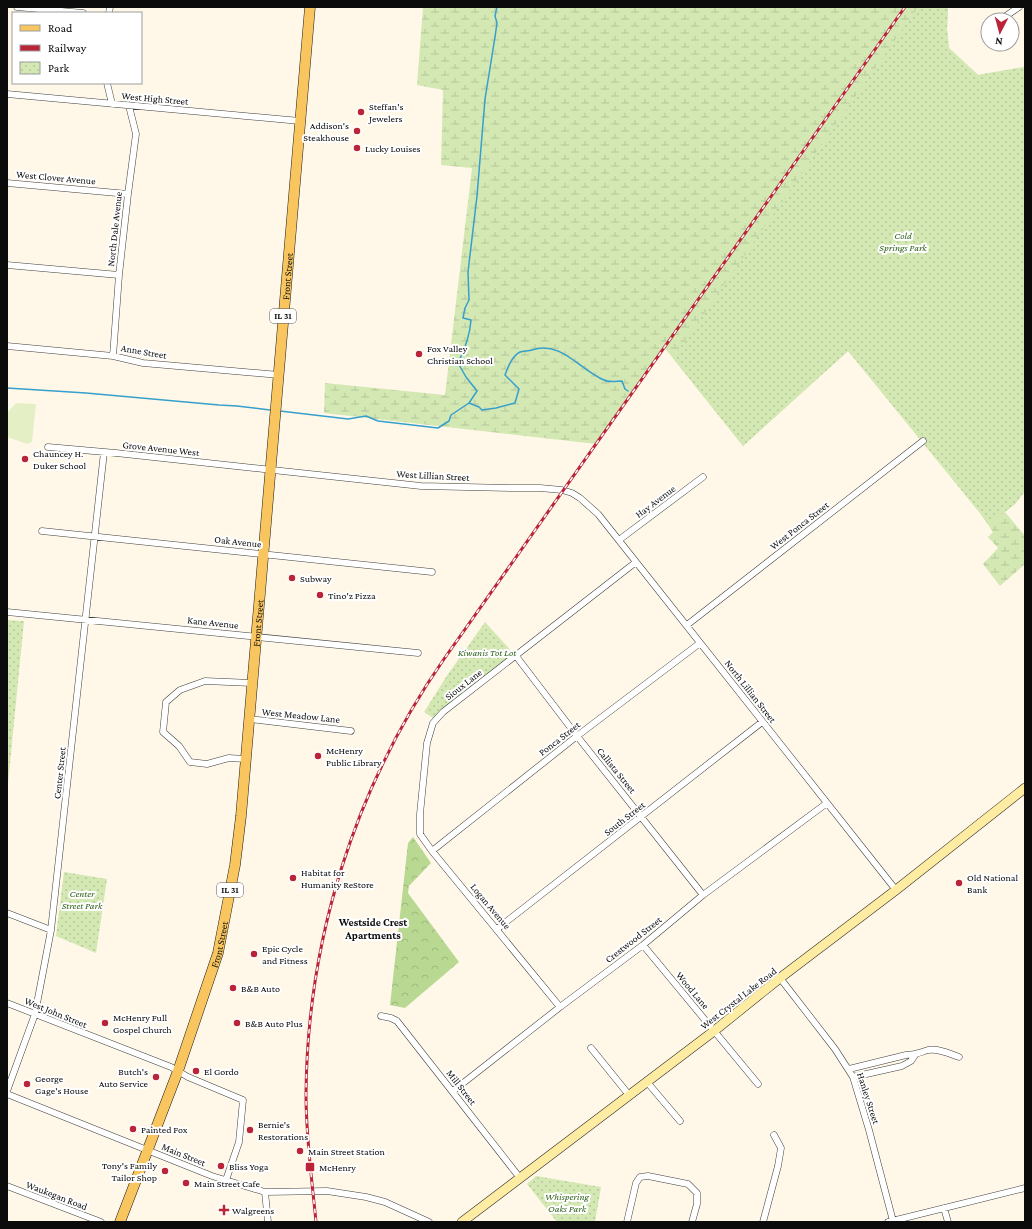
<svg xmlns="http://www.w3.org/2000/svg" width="1032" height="1229" font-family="'Crimson Pro',serif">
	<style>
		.forest { fill: url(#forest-crowns) }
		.wetland { fill: url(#wetland-marsh) }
		.park { fill: url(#park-dots) }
		.pitch { fill: #e5efc5 }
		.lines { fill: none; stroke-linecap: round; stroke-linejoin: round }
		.stream { stroke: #359fcd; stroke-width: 1.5 }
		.street-casing { stroke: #3e3e3e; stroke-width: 7 }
		.secondary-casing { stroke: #2d2d2d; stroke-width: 10 }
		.primary-casing { stroke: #1c1c1c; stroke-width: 11 }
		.street { stroke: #fff; stroke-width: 6 }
		.secondary { stroke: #ffeca3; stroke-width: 9 }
		.primary { stroke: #f9c55f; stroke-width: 10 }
		.rail-casing { stroke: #ba2439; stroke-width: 3 }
		.rail { stroke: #fff; stroke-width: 1.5; stroke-dasharray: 4.5; stroke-linecap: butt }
		.poi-dot { fill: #ba2439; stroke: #fff; stroke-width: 1.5 }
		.labels { text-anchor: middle; stroke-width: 4; stroke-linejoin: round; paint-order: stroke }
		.shield { fill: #fff; stroke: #545454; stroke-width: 1 }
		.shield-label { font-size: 9px; font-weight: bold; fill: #0b0b0b }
		.street-label { font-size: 10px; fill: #0b0b0b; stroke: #fff }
		.poi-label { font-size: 10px; fill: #0b0b0b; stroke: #fff; text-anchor: start }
		.park-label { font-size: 10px; font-style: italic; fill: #31611c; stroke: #fff }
		.neighbourhood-label { font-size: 11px; font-weight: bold; fill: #0b0b0b; stroke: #fff }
	</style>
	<defs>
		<pattern id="forest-crowns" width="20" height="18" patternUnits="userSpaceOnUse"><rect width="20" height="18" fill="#b9d993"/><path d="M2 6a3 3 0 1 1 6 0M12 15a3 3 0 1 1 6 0" fill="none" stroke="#9eb97d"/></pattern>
		<pattern id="wetland-marsh" width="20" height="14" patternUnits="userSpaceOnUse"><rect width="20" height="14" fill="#d4e8b3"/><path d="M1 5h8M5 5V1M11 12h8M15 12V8" fill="none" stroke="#b5c699"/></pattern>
		<pattern id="park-dots" width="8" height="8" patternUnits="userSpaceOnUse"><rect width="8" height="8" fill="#d4e8b3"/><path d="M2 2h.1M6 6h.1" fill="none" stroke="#b5c699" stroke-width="1.8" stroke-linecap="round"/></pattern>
	</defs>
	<rect width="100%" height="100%" fill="#fff8e8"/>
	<path class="forest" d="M413,837L431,863L409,886L408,893L459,962L405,1008L390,1005L408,843Z"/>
	<path class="wetland" d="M423,7H948L947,29L949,48L978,75L1024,67L1025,70V491L1015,504L1005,512L1025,536V564L1000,586L983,564L998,548L988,537L993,532L937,448L924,439L848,351L743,446L664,347L596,444L324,413L325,383L445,395L472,168L441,165L443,90L417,85Z"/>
	<path class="park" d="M918,7H948L947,29L949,48L978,75L1024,67L1025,70V491L1015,504L988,524L979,512L848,351L743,446L673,358Z
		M7,620L24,621L7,794Z
		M485,622L514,654L433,718L424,712L448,674Z
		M64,872L107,879L96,953L56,936Z
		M536,1176L601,1187L595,1222H557L527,1184Z"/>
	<path class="pitch" d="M16,403L36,404L32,442L27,444L7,437V413Z"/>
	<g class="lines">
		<path class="stream" d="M7,388L86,393L219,405L237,406L270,410
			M469,403L477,391L466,377L458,363C465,349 470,335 471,320L463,318L465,308L469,300L468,272L477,196L485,99L495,37L497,23L495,16L497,7
			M280,411L348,419L366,416L378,421L438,428L449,421L451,415L469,403L479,407L482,410L496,408L515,403L519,389L505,375C508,367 512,356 520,352C524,351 529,351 532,350C561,340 580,370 604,380C609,383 617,381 622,381L625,389L628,391"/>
		<g class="street-casing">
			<path id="street" d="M17,7L83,13
				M109,13L110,7
				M1000,20L1019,7
				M107,83L112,104
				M7,94L300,121
				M7,183L128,194
				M7,265L119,275
				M7,346L113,356L143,363L279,375
				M113,356L119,275L128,194L136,134L129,106
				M48,447L116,453L421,486L513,488H540L562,490L572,493L580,498L598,514L896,890
				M42,531L432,572
				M619,540L703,477
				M7,612L418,653
				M687,625L923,441
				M516,656L577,736L703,895
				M249,719L351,731
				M245,759L229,758L207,764L190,762L179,746L163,732L166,702L180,690L205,681L252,683
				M432,851L577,736L700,643
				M7,913L51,930
				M497,929L762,722
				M643,945L758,1084
				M780,978L835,1049L853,1077L869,1130L893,1221
				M7,1003L171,1067L188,1077L243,1100L239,1142L226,1180
				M560,1007L432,851L420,834V814L427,743L433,723L443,712L636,562
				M381,1016L391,1018L397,1021L520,1178
				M591,1048L629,1095
				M849,1069L906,1055C917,1055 918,1053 928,1050C938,1048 950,1054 959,1057
				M853,1077L902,1066L911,1061L915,1055
				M647,1082L680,1121
				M7,1091L35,1014L51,930L104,452
				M453,1091L560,1007L643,945L703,895L827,803
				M7,1094L212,1176L265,1192L327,1191L366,1197L385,1202L429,1222
				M7,1186L101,1222
				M265,1192L268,1222
				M944,1208L948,1222
				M627,1222L636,1183L640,1177L648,1176L688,1184L697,1193V1204L692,1222
				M763,1222L778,1166L781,1148L774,1135
				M888,1222L1025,1188"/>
		</g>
		<g class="secondary-casing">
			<path id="secondary" d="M462,1222L714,1031L780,978L896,890L1025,788"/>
		</g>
		<g class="primary-casing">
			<g id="primary">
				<path id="s1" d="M120,1222L178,1071L218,953L235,865L241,816L310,7"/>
			</g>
		</g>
		<use href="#street" class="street"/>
		<use href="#secondary" class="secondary"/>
		<use href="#primary" class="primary"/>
		<g class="rail-casing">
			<path id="rail" d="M316,1222C312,1180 306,1138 306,1095C307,939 355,787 444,659L905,7"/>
		</g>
		<use href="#rail" class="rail"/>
	</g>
	<g class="poi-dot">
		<circle cx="361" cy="112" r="4"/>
		<circle cx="357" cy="131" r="4"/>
		<circle cx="357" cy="148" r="4"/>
		<circle cx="419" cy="354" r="4"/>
		<circle cx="25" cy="459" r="4"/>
		<circle cx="292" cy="578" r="4"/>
		<circle cx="320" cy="595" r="4"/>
		<circle cx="318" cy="756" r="4"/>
		<circle cx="293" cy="878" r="4"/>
		<circle cx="959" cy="883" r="4"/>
		<circle cx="254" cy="954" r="4"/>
		<circle cx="233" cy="988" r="4"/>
		<circle cx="105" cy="1023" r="4"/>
		<circle cx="237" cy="1023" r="4"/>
		<circle cx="196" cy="1071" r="4"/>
		<circle cx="156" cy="1077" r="4"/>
		<circle cx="27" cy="1084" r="4"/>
		<circle cx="133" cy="1129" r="4"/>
		<circle cx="250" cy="1130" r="4"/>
		<circle cx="300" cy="1151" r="4"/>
		<circle cx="221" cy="1166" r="4"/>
		<rect x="305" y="1162" width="10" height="10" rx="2"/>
		<circle cx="165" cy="1171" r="4"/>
		<circle cx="186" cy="1183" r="4"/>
		<path d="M222 1204h4v4h4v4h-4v4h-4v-4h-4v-4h4z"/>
	</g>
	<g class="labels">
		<g class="shield">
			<rect x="270" y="309" width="26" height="14" rx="3"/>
			<rect x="217" y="883" width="26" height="14" rx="3"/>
		</g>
		<g class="shield-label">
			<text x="283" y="319">IL 31</text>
			<text x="230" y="893">IL 31</text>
		</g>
		<g class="street-label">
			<text transform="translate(155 98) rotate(5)" y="4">West High Street</text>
			<text transform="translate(56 177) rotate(5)" y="4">West Clover Avenue</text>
			<text transform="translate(114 229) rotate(-84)" y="4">North Dale Avenue</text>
			<text dy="4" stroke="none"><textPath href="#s1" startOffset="967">Front Street</textPath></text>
			<text transform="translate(144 351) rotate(10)" y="4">Anne Street</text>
			<text transform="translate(161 448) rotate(6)" y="4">Grove Avenue West</text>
			<text transform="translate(433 475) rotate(3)" y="4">West Lillian Street</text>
			<text transform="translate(655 501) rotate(-37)" y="4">Hay Avenue</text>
			<text transform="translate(799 525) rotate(-38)" y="4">West Ponca Street</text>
			<text transform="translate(238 541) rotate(6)" y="4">Oak Avenue</text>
			<text transform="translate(213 622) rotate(6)" y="4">Kane Avenue</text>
			<text dy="4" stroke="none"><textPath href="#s1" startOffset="619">Front Street</textPath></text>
			<text transform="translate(463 684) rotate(-38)" y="4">Sioux Lane</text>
			<text transform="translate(751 691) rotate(52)" y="4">North Lillian Street</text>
			<text transform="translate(301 715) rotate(6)" y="4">West Meadow Lane</text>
			<text transform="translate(559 738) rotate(-38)" y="4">Ponca Street</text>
			<text transform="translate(617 770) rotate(51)" y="4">Callista Street</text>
			<text transform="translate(59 773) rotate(-84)" y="4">Center Street</text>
			<text transform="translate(624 818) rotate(-38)" y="4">South Street</text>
			<text transform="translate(491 906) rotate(50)" y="4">Logan Avenue</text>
			<text transform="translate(633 939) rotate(-38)" y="4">Crestwood Street</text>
			<text dy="4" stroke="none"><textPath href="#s1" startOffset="295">Front Street</textPath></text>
			<text transform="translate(693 990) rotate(50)" y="4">Wood Lane</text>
			<text transform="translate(738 998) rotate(-38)" y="4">West Crystal Lake Road</text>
			<text transform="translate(56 1012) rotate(22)" y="4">West John Street</text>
			<text transform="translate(462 1087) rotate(52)" y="4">Mill Street</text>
			<text transform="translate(869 1098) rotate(72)" y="4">Hanley Street</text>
			<text transform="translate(184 1154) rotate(22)" y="4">Main Street</text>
			<text transform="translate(57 1195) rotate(21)" y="4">Waukegan Road</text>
		</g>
		<g class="poi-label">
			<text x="369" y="110">Steffan's<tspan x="369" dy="12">Jewelers</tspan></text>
			<text x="349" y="129" text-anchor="end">Addison's<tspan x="349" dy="12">Steakhouse</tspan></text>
			<text x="365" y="152">Lucky Louises</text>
			<text x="427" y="352">Fox Valley<tspan x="427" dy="12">Christian School</tspan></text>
			<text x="33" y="457">Chauncey H.<tspan x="33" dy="12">Duker School</tspan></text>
			<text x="300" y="582">Subway</text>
			<text x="328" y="599">Tino'z Pizza</text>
			<text x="326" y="754">McHenry<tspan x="326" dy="12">Public Library</tspan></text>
			<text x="301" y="876">Habitat for<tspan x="301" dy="12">Humanity ReStore</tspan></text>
			<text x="967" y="881">Old National<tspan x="967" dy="12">Bank</tspan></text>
			<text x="262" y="952">Epic Cycle<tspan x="262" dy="12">and Fitness</tspan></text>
			<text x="241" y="992">B&amp;B Auto</text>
			<text x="113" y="1021">McHenry Full<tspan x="113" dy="12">Gospel Church</tspan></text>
			<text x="245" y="1027">B&amp;B Auto Plus</text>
			<text x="148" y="1075" text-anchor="end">Butch's<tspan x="148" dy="12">Auto Service</tspan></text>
			<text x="204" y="1075">El Gordo</text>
			<text x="35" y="1082">George<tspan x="35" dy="12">Gage's House</tspan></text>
			<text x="258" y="1128">Bernie's<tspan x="258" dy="12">Restorations</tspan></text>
			<text x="141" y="1133">Painted Fox</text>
			<text x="308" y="1155">Main Street Station</text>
			<text x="157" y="1169" text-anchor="end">Tony's Family<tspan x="157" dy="12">Tailor Shop</tspan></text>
			<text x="229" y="1170">Bliss Yoga</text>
			<text x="319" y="1171">McHenry</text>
			<text x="194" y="1187">Main Street Cafe</text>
			<text x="232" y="1214">Walgreens</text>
		</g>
		<g class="park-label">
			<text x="903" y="239">Cold<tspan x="903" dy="12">Springs Park</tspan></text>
			<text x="487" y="656">Kiwanis Tot Lot</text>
			<text x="82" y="897">Center<tspan x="82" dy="12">Street Park</tspan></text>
			<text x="567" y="1200">Whispering<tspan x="567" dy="12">Oaks Park</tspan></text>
		</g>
		<g class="neighbourhood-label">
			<text x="373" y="926">Westside Crest<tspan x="373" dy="13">Apartments</tspan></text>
		</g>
	</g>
	<rect width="1032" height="1229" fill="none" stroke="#0b0b0b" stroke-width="16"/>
	<rect x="12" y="12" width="130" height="72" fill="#ffffff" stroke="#9d9d9d"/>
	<rect x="20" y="25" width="20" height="6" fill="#f9c55f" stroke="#9d9d9d"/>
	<text x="48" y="32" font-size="12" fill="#0b0b0b">Road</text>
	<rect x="20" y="45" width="20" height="6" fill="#ba2439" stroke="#9d9d9d"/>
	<text x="48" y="52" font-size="12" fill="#0b0b0b">Railway</text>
	<rect x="20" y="62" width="20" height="12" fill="url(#park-dots)" stroke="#9d9d9d"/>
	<text x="48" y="72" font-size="12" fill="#0b0b0b">Park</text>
	<g transform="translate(1000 32) rotate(186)"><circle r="19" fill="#ffffff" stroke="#9d9d9d"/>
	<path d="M0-3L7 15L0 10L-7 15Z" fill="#ba2439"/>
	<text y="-6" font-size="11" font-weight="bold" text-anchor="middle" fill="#0b0b0b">N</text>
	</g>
</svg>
